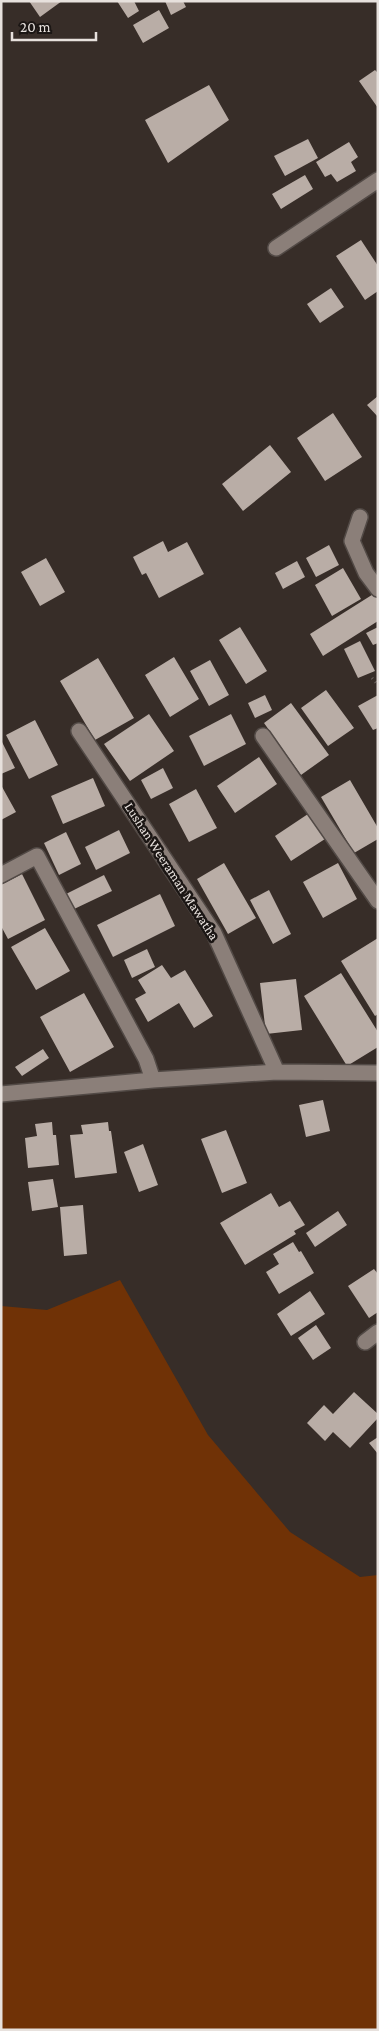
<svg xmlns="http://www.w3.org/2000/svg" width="379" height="2031" font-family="'Crimson Pro',serif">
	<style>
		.green { fill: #703206 }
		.building { fill: #b9ada6 }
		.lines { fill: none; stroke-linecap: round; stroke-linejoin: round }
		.minor-casing { stroke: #524a46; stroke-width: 18 }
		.path { stroke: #6e6561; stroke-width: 3; stroke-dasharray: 1 4; stroke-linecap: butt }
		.minor { stroke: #8b7f79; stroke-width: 15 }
		.labels { text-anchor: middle; stroke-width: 5; stroke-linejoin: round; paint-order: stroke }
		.street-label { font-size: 14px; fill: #e7e1dd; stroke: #1b1614 }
	</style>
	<rect width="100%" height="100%" fill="#372d28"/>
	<path class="green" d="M120,1280L208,1435L290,1532L360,1577L378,1575V2030H1V1306L47,1310Z"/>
	<path class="building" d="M29,1H62L40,17Z
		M117,1H134L139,11L128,18Z
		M165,1H183L186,7L171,15Z
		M159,10L169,28L143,43L133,25Z
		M375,70L378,73V108L359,81Z
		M209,85L229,120L168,163L145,120Z
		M308,139L318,158L285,176L274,156Z
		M349,142L358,157L351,162L356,171L337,182L331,174L325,177L316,162Z
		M305,175L313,189L281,209L272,194Z
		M361,240L378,266V291L365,300L336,256Z
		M331,288L344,307L320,323L307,304Z
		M378,396V417L367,405Z
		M333,413L362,457L325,481L297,438Z
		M270,445L291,472L243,511L222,484Z
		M163,541L168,552L187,542L204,574L159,598L146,573L142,575L133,557Z
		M329,545L339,565L316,577L306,558Z
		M46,558L65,592L40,606L21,572Z
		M297,561L305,577L283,589L275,573Z
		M343,568L361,599L332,616L315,585Z
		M375,593L378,597V621L323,656L310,634Z
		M240,627L267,671L246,684L219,640Z
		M378,627V643L373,645L366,633Z
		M360,641L375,671L358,678L344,649Z
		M174,657L199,699L170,717L145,675Z
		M98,658L134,718L95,740L60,681Z
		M210,660L229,695L209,706L190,671Z
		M326,690L354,728L328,746L301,708Z
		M265,695L272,710L255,718L248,703Z
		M378,695V728L373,730L358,706Z
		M291,703L329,755L301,775L264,723Z
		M149,714L174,751L130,781L104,744Z
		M231,714L246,744L204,766L189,736Z
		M35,720L58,765L29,779L6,735Z
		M1,740L15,768L1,774Z
		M259,757L277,784L235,813L217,786Z
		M163,768L173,788L151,799L141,780Z
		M93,778L105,806L63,824L51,796Z
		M350,780L378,828V839L354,853L321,797Z
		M1,785L16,812L1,820Z
		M196,789L217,828L189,842L169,804Z
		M308,814L325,839L291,861L275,836Z
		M119,830L130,853L96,870L85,847Z
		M66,832L81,864L59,875L44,843Z
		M224,863L256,918L228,934L197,879Z
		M338,863L357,899L323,918L303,882Z
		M22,874L45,920L8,939L1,926V885Z
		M104,875L112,891L72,910L64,895Z
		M269,890L291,934L273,944L250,900Z
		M160,894L175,926L113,957L97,925Z
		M45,928L70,971L36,990L11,947Z
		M378,938V1014L375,1016L341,961Z
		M147,949L155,967L132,978L124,960Z
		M162,965L171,978L185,970L213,1016L194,1028L179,1003L148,1022L135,999L146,993L138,980Z
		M341,973L378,1032V1047L347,1066L304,996Z
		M296,979L302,1030L266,1034L260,983Z
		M84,993L114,1047L70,1072L40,1017Z
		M43,1049L49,1058L22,1076L15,1067Z
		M323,1100L330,1131L306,1137L299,1105Z
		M52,1122L53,1135H56L59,1165L28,1168L25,1138L37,1136L35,1124Z
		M108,1122L109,1131H111L117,1173L75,1178L70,1135L83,1134L81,1125Z
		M226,1130L247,1183L222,1193L201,1139Z
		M143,1144L158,1185L139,1192L124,1152Z
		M53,1179L58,1207L32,1211L28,1182Z
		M271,1193L279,1207L290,1201L305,1225L294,1231L296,1234L245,1265L220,1223Z
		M83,1205L87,1254L64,1256L60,1207Z
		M338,1211L347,1225L315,1247L306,1233Z
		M293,1242L299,1252L301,1251L314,1273L279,1294L266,1272L279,1264L273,1254Z
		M374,1269L378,1274V1312L369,1318L348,1286Z
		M310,1291L325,1314L291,1336L277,1314Z
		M316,1325L331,1348L313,1360L298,1338Z
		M354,1392L378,1414V1418L350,1448L333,1432L325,1441L307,1423L324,1405L333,1414Z
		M378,1437V1454L369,1443Z"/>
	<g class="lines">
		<g class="minor-casing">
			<path id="minor" d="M276,248L378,180
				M360,517L352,541L366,573L378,589
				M79,731L214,933L277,1072
				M263,736L378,901
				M1,875L37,856L146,1059L153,1080
				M1,1094L153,1080L277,1072L378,1073
				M365,1342L378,1332"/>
		</g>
		<path class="path" d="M372,678L378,685"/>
		<use href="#minor" class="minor"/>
	</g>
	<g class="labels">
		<g class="street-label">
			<text transform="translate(172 871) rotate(57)" y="5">Lushan Weeraman Mawatha</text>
		</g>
	</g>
	<rect width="379" height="2031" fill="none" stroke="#e7e1dd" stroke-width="5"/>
	<path d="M12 32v8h84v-8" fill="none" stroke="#e7e1dd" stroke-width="2.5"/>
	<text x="20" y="32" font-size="15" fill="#e7e1dd" stroke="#1b1614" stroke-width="4" paint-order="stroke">20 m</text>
</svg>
